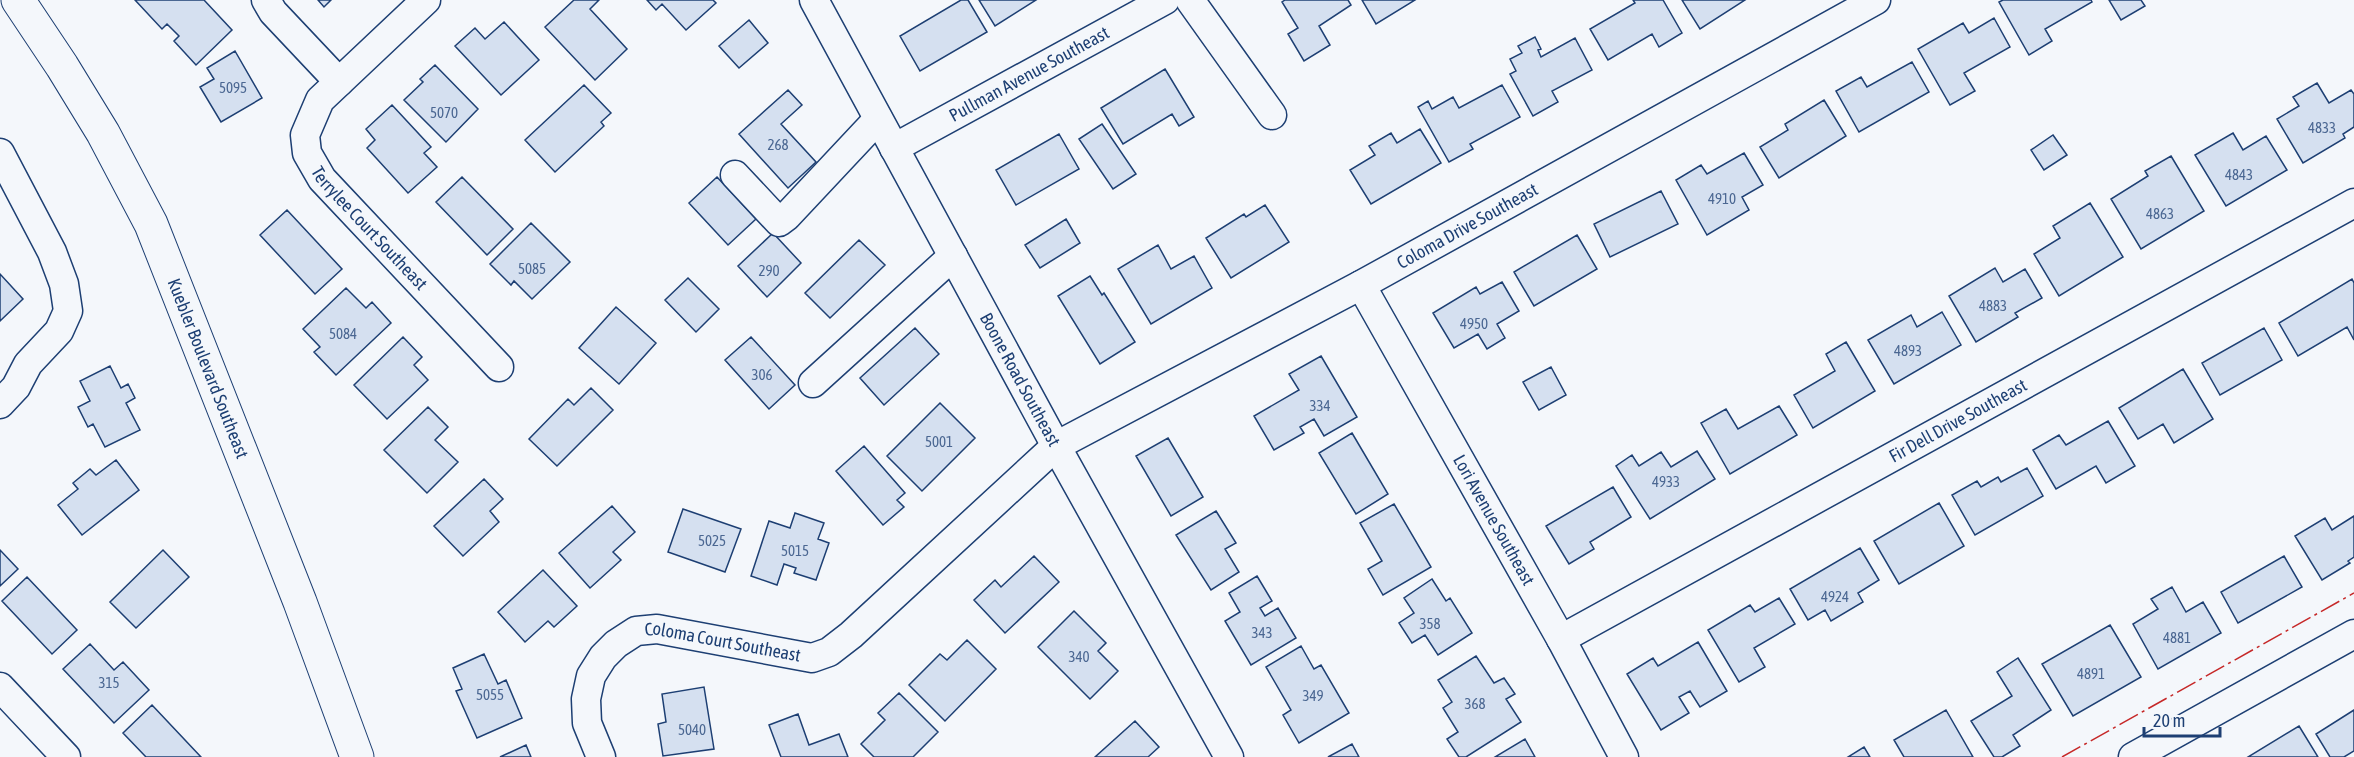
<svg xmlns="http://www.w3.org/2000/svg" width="2354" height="757" font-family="'Asap Condensed',sans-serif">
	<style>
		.building { fill: #d5e0f0; stroke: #1d3f73; stroke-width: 1.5 }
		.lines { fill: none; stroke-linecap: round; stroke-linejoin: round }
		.minor-casing { stroke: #1d3f73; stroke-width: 31 }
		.major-casing { stroke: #1d3f73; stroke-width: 35 }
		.minor { stroke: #f4f7fb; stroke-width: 28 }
		.major { stroke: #f4f7fb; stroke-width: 33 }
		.power { stroke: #c62828; stroke-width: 1.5; stroke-dasharray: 21 4.5 3 4.5; stroke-linecap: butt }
		.labels { text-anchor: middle; stroke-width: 4.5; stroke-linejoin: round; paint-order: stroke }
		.number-label { font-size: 15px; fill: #4b6792 }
		.street-label { font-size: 18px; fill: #1d3f73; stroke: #f4f7fb }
	</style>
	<rect width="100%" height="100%" fill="#f4f7fb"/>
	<path class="building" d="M135,0H204L232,30L196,65L174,41L179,36L167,24L162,29Z
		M318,0H331L324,7Z
		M574,0H599L590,9L627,49L595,80L545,27Z
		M647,0H713L716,3L686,30L662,4L656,10Z
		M961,0H968L987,32L920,71L900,36Z
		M979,0H1036L995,26Z
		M1285,0H1348L1351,5L1319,26L1330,45L1304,61L1288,34L1298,28L1282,2Z
		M1362,0H1415L1376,24Z
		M1633,0H1663L1682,33L1659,47L1652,34L1608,60L1590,29L1635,3Z
		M1682,0H1745L1700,29Z
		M2003,0H2091L2092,2L2045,29L2052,41L2029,55L1999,2Z
		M2109,0H2141L2145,6L2121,20Z
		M1994,18L2010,47L1964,73L1975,91L1950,105L1918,49L1963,23L1969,33Z
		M749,20L768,43L739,68L719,46Z
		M504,22L539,60L501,95L455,46L475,28L485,39Z
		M1535,37L1541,49L1538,50L1541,57L1575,38L1592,70L1552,91L1558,102L1533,116L1510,74L1516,71L1510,59L1522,53L1518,46Z
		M235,51L262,98L221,122L200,87L214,79L207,68Z
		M1912,62L1929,92L1859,132L1836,91L1861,77L1867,87Z
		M435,65L478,109L446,142L404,100L423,82L420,79Z
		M1165,69L1194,117L1179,126L1172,114L1123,144L1101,108Z
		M2317,83L2329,103L2351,90L2354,94V127L2343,134L2345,138L2303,163L2277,119L2299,106L2293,97Z
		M584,85L611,113L601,122L604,126L555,172L525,140Z
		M1502,85L1520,117L1470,144L1473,149L1449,162L1418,107L1428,101L1432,109L1453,97L1459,108Z
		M788,90L802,105L781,124L816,162L788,188L739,134Z
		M1824,100L1846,136L1779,178L1760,147L1788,130L1785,124Z
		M392,105L431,147L424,153L437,167L408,193L367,148L375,140L366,129Z
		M1102,124L1136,174L1113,189L1079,139Z
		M1420,129L1441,163L1371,204L1350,170L1375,155L1369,146L1391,133L1397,143Z
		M2233,133L2243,150L2266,136L2287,170L2226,206L2195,155Z
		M1059,134L1079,169L1016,205L996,170Z
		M2053,135L2067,155L2044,170L2031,150Z
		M1744,153L1763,185L1742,197L1749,210L1707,235L1676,180L1701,165L1707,174Z
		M2171,156L2204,211L2141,249L2111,199L2148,176L2145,171Z
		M462,177L513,229L487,255L436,202Z
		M717,177L756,219L728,245L689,203Z
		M1661,191L1678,224L1610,257L1594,224Z
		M2090,203L2123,257L2059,296L2034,254L2060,238L2053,226Z
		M1265,205L1289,242L1231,278L1206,238L1244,214L1246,217Z
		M287,210L342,269L315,294L260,235Z
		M1066,219L1080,243L1040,268L1025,245Z
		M531,223L570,262L532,299L514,281L511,285L490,264Z
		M773,233L801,263L767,297L738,266Z
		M1577,235L1597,269L1534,306L1514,272Z
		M859,240L885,265L830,318L805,293Z
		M1158,245L1171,269L1194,256L1212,288L1151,324L1118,269Z
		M1995,268L2003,282L2025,269L2042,298L2015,313L2018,317L1976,342L1949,296Z
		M0,274L23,299L0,321Z
		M1090,276L1102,295L1104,293L1135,342L1100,364L1058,296Z
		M688,278L719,309L696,332L665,300Z
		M2352,279L2354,283V340L2347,327L2298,356L2279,323Z
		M1502,282L1519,311L1497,324L1505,338L1487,349L1478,334L1454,348L1433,313L1476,287L1480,294Z
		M346,288L366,308L372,302L391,323L336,375L314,352L320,347L303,329Z
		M616,307L656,343L619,384L579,348Z
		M1942,312L1961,345L1894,384L1868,340L1911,315L1917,327Z
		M915,328L939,354L884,405L860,378Z
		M2264,328L2282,360L2220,395L2202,363Z
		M403,337L422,357L414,365L428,380L387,419L354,385Z
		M751,337L795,385L769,409L725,360Z
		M1846,342L1875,391L1813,428L1794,395L1835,371L1826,354Z
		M1321,356L1357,417L1324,436L1314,419L1300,427L1304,433L1274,450L1254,416L1299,390L1289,374Z
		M110,366L121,388L128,384L135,398L126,403L140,430L105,447L93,424L88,427L78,407L90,401L80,381Z
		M1551,367L1566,395L1539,410L1523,382Z
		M2183,369L2213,419L2174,443L2163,424L2138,439L2119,408Z
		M591,388L613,410L557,466L529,439L568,399L574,405Z
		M940,403L975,438L922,491L887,456Z
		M1779,406L1797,435L1730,474L1701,423L1726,409L1738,429Z
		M428,407L448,427L435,440L458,462L427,493L384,450Z
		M2108,421L2135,466L2106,483L2096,466L2056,489L2033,450L2059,435L2066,445Z
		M1352,433L1388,494L1356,514L1319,453Z
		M1168,438L1203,497L1171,516L1136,456Z
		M864,446L905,493L897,500L904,507L883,525L836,471Z
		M1697,451L1715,479L1650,519L1616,466L1632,455L1639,466L1661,452L1671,467Z
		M116,460L139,490L82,535L58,505L78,489L73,483L90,469L96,475Z
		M2027,468L2043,496L1975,535L1952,495L1977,481L1981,487L1998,477L2001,482Z
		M484,479L503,499L490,511L499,522L463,556L434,526Z
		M1613,487L1631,517L1590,542L1594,549L1569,564L1546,526Z
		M1939,503L1964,546L1899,584L1874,541Z
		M1394,504L1431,567L1383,595L1368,569L1382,561L1360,523Z
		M612,506L635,532L613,552L621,560L590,588L559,553Z
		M683,509L741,529L725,572L668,552Z
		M1216,511L1236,543L1225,549L1239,572L1211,590L1176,535Z
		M795,513L824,523L818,539L829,543L816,580L794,573L796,568L784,564L777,585L751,576L769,521L790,528Z
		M2354,516V557L2348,561L2350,563L2322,580L2295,536L2325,518L2332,530Z
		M1860,548L1879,580L1858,593L1863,602L1831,621L1825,610L1808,620L1790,589Z
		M0,550L18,569L0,586Z
		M163,550L189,577L136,628L110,602Z
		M1034,556L1059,582L1005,633L974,600L995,580L1001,587Z
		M2284,556L2302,587L2238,623L2221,592Z
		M543,570L577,606L554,627L548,621L525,642L498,612Z
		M1257,576L1272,601L1260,608L1265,616L1278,608L1296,638L1251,665L1225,621L1240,612L1229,593Z
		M27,577L77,630L52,654L2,601Z
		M1432,579L1446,601L1450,598L1472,633L1438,655L1425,635L1412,643L1399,623L1414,613L1404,598Z
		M2172,587L2186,612L2203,602L2221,633L2158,669L2133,624L2158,609L2151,599Z
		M1779,598L1795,624L1754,648L1765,667L1739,682L1708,630L1750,605L1755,612Z
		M1074,611L1106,643L1098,651L1118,671L1090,699L1038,647Z
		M2110,625L2141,677L2073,716L2042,664Z
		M967,640L996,669L945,721L909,685L940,654L947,660Z
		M1698,642L1727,691L1700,707L1690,691L1679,697L1689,713L1661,730L1627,674L1653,658L1658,666Z
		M90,644L114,670L123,662L149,690L114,723L63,669Z
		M1301,646L1314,669L1321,665L1349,713L1299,743L1283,715L1291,710L1266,667Z
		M484,654L498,684L506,680L522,718L477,738L456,691L462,689L453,668Z
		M1476,656L1494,683L1504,678L1515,694L1506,699L1521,722L1466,757H1459L1447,739L1458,732L1443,708L1452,702L1438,680Z
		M2018,658L2051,710L2013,735L2020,746L2002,757H1994L1971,721L2012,696L1997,672Z
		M704,687L714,749L663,756L658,724L666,722L662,694Z
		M899,693L938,732L913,757H874L861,744L885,720L878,713Z
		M152,705L201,757H146L123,733Z
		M1946,710L1973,757H1904L1894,740Z
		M2354,710V751L2344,757H2330L2316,734Z
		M798,714L809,745L839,734L848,757H781L769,725Z
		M1135,721L1159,747L1148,757H1095Z
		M2299,726L2318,757H2248Z
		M1525,739L1535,757H1495Z
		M1352,744L1359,757H1328Z
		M526,745L531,757H500Z
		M1864,747L1870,757H1848Z"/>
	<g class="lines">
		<g class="minor-casing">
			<g id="minor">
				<path d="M266,0L273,12L339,82"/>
				<path id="s1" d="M426,0L320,100L305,135L307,153L322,179L499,367"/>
				<path id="s2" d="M814,0L1056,446L1229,757"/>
				<path d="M1190,0L1272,115"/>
				<path id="s3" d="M894,148L1165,0"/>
				<path d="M0,153L52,252L64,284L68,311L59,331L28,364L16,387L0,404"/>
				<path d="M735,175L779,222L787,216L878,119"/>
				<path id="s4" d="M1361,285L1561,639L1624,757"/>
				<path d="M813,383L953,256"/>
				<path id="s5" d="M1561,639L2354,203"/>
				<path d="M0,687L66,757"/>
				<path id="s6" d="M601,757L587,723L586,699L591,676L603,657L616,644L636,631L657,629L812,658L829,652L851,635L1056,446L1361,285L1876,0"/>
				<path d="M2133,757L2354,634"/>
			</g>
		</g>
		<g class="major-casing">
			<g id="major">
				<path id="s7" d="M18,0L62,66L103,133L151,224L300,602L357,757"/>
			</g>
		</g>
		<use href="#minor" class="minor"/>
		<use href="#major" class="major"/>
		<path class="power" d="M2062,757L2354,593"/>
	</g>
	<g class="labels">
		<g class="number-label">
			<text x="233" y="93">5095</text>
			<text x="444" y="118">5070</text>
			<text x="2322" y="133">4833</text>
			<text x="778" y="150">268</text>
			<text x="2239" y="180">4843</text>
			<text x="1722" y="204">4910</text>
			<text x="2160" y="219">4863</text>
			<text x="532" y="274">5085</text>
			<text x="769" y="276">290</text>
			<text x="1993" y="311">4883</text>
			<text x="1474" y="329">4950</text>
			<text x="343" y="339">5084</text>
			<text x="1908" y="356">4893</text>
			<text x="762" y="380">306</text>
			<text x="1320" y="411">334</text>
			<text x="939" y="447">5001</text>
			<text x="1666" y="487">4933</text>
			<text x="712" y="546">5025</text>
			<text x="795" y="556">5015</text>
			<text x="1835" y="602">4924</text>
			<text x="1430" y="629">358</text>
			<text x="1262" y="638">343</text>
			<text x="2177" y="643">4881</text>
			<text x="1079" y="662">340</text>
			<text x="2091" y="679">4891</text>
			<text x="109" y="688">315</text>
			<text x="490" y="700">5055</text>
			<text x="1313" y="701">349</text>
			<text x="1475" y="709">368</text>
			<text x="692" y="735">5040</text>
		</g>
		<g class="street-label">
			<text dy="6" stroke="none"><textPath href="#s3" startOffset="154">Pullman Avenue Southeast</textPath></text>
			<text dy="6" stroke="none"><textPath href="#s1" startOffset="300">Terrylee Court Southeast</textPath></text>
			<text dy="6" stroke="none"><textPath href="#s6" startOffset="1119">Coloma Drive Southeast</textPath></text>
			<text dy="6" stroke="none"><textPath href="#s7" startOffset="416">Kuebler Boulevard Southeast</textPath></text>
			<text dy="6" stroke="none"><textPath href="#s2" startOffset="432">Boone Road Southeast</textPath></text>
			<text dy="6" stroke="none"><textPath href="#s5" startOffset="453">Fir Dell Drive Southeast</textPath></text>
			<text dy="6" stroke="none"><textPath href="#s4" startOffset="270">Lori Avenue Southeast</textPath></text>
			<text dy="6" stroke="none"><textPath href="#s6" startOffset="237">Coloma Court Southeast</textPath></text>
		</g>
	</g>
	<path d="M2144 727v9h76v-9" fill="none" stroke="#1d3f73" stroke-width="3"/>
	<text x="2153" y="727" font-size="18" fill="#1d3f73" stroke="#f4f7fb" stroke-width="4.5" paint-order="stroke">20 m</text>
</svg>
